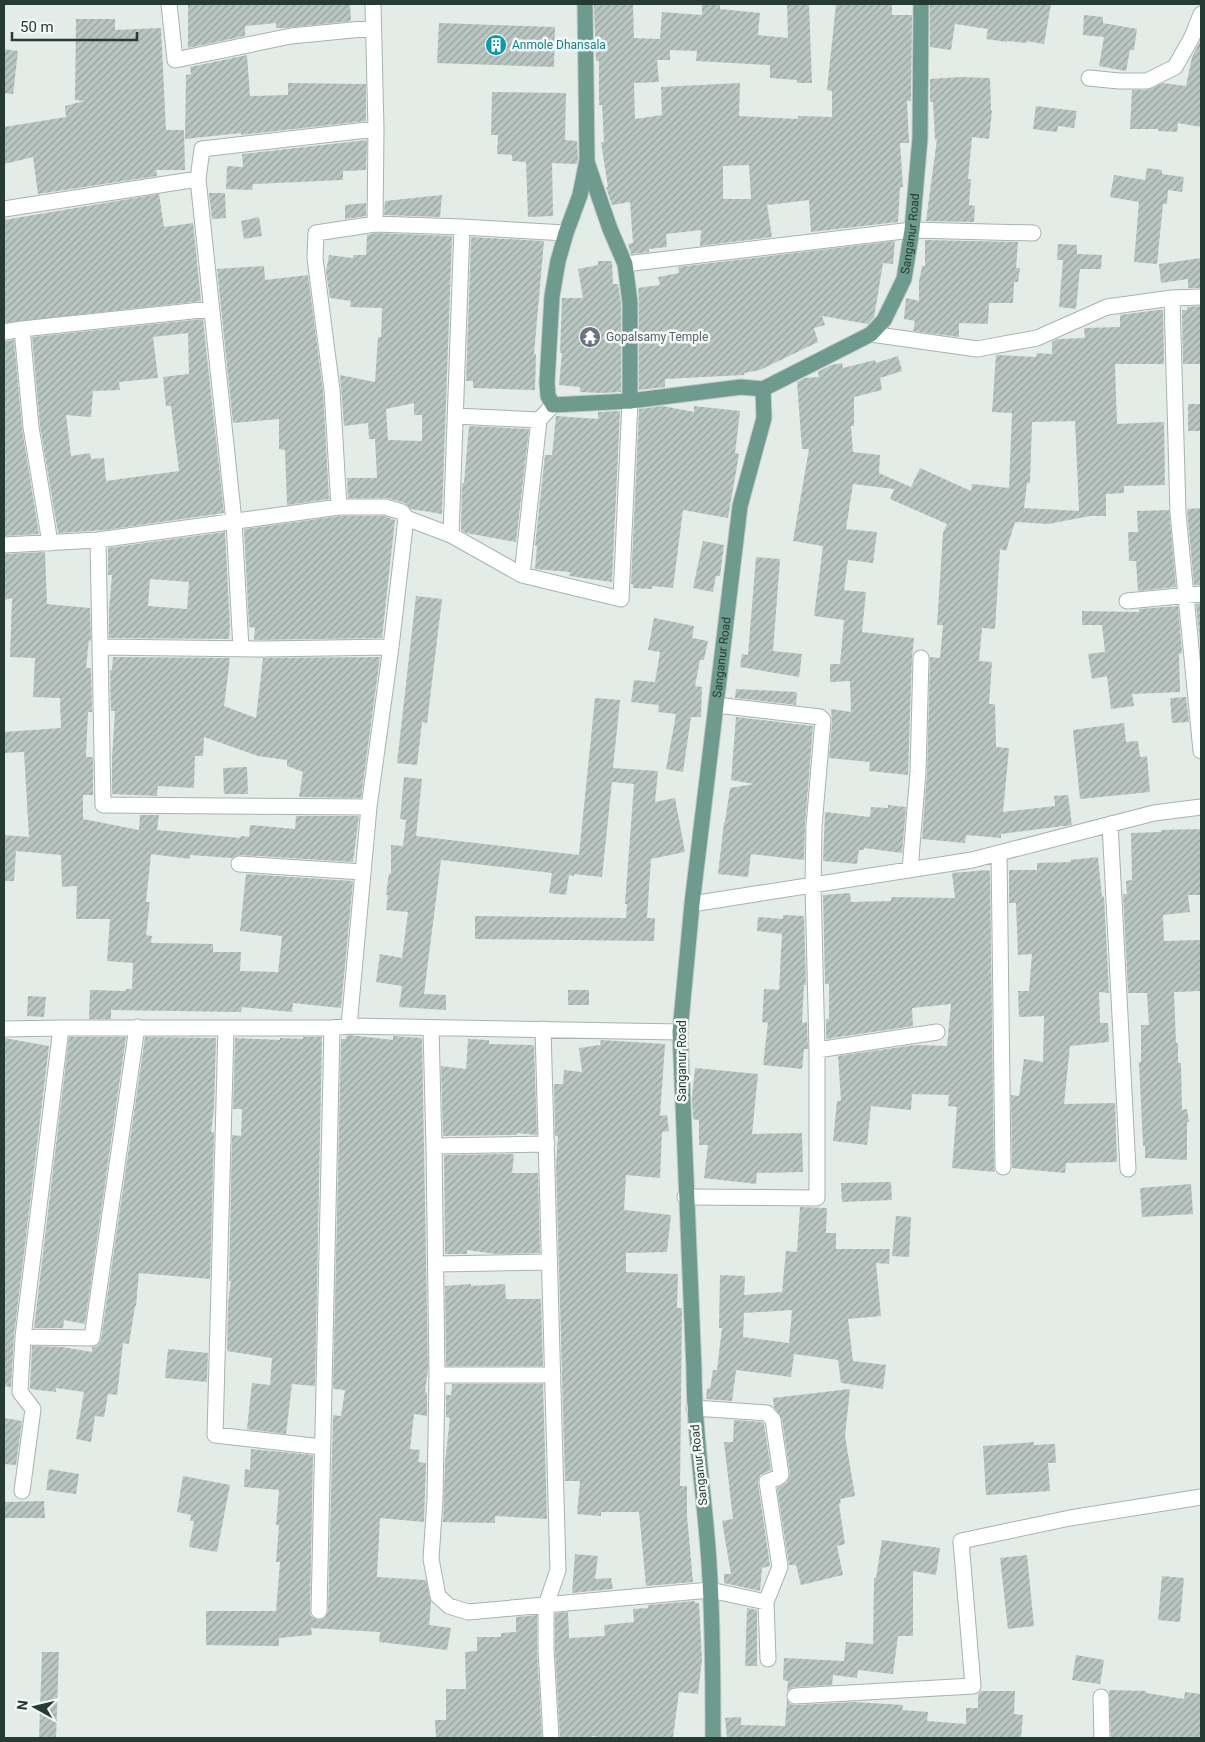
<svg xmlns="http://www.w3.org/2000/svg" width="1205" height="1742" font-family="Roboto,sans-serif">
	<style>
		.building { fill: url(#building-hatch); fill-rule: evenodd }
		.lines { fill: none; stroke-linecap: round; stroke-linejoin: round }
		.minor-casing { stroke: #a7b3ae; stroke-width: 17 }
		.major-casing { stroke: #c2c8c6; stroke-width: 17 }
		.minor { stroke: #fff; stroke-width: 15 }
		.major { stroke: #6e9b8e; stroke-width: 15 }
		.labels { text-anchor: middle; stroke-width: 5; stroke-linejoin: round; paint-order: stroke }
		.culture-label { font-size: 12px; fill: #0d838f; stroke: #f4f8f6; text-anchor: start }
		.street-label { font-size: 12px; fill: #253b34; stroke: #f4f8f6 }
		.worship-label { font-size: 12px; fill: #5b616d; stroke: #f4f8f6; text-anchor: start }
	</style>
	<defs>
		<pattern id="building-hatch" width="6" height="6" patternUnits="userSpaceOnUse" patternTransform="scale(1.25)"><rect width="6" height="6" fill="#b9c6c1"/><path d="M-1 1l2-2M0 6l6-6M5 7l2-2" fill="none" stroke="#96a29e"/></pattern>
	</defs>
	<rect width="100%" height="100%" fill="#e4ece8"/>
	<path class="building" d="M188,4H350L351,21L284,28H276V23L245,26V36L188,48Z
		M594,4H633L634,38L660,39L662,12L702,15V4H720V9L760,13L758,35L788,38L787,5L809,4L812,83H797V80L770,78V65L696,61L697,51L670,50V60H657L659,82L634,83L635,119L662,115L661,87L740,83L739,116L798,119V116L832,117V91L827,90L836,4H892V15H912L911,101H907L909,143H900L903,187H900L898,222L811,232L809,200L767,205L772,237L700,246L701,230L666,234L667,247L649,249V252L631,254L628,244L633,243L630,202L612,205L606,187H608L601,142H604L602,105H599V61H596ZM749,165L751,199H723V166Z
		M930,4H1051L1044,44L1027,41V43L1007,41V42L986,39L988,29L955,24L951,50L930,47Z
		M1084,15L1103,17V23L1137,29L1134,50H1130L1126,71L1099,66L1104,37L1083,35Z
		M76,19H115V30L161,28L166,130H184L185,170H156L157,176L38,194L33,157L4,164V127L66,117L65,106L84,101L75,100Z
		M439,23L555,27L554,67L437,63Z
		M1200,41L1201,127L1178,123L1177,132L1158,131V129H1130L1132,90H1147L1163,83L1186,86L1192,57Z
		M4,49L18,51L13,94L4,93Z
		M247,55L250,96L288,95V83L366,84V121L241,135V133L185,139L186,75L191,74L190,67Z
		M961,77L990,78L991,110L992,111L989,139L972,137L968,179H971L969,205L975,206L974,222L926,221L937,139L935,140L933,102H930V79Z
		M492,92L566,93L565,140L577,141L578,159L577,164L552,163L553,216L528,217L526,162L512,161V155L497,154L498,135H491Z
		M1036,106L1077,111L1074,128L1058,126L1057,132L1033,129Z
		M367,140L366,170L343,171V180L253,184L252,190L226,189L227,166L243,167L242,154Z
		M1147,168L1162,170V174L1184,177L1182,192L1168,190L1167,204H1163L1157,264L1134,262L1139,202L1110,197L1114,175L1145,180Z
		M209,193H225L226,218L212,219Z
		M159,194L164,227L193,223L201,301L4,323V220Z
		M442,195L440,217L384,215L385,201Z
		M366,203V216L345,219V205Z
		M259,217L262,236L244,239L241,221Z
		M376,233L452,236L442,514L411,509L405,503L387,498H348L347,478H377L375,439H369L368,423L344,426L340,375L375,382L378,337H381L382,308L350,307L351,301L330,298L326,272L329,255L353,258V255H366L367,235ZM414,403V415H422V441L388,440L386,409Z
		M471,237L544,241L534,354H536L535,390L473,388V381H466Z
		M925,240L1018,242L1016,268H1020L1018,282H1014L1013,303H989L988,324L959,323V337L913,331L915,321L904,319L906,298L919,301V282L922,266H925Z
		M895,241L893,264L883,263L874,317L868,324L822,316L825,325L814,328L818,342L760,370L744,373V375L665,379V387L639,390V303L638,288L660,285L658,277L679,273L678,267Z
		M1058,244L1077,245V254L1102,255L1101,269H1080L1076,309L1059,307L1063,260H1057Z
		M1201,258V288H1188V279L1161,283L1159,264Z
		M598,261H612L613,284H618L621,304V392L600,393L580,392V387L559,385L562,353H560L562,298H583L578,269L598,265Z
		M264,266L265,280L308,275L323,391L329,499L287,505L285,450L279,449V419L233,423L217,269Z
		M1201,306V364H1183L1182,310H1187V307Z
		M1157,310H1163L1164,364H1115L1117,424L1164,422L1165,485L1124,486V493L1106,494V516H1090L1048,524L1015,522L1006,551L1000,549L995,629L982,628L979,661L992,662L989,704H995L996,747L1009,748L1003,812L1055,806L1054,796L1068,795L1072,825L1001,834V838L966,835L965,843L922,839L927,772L930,657L940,658L943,625H937L943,533L947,524L890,499L894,489L853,484L846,529L877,532L873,563L848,560L844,590L866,592L862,632L914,638L912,658L908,775L869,771L870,762L829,758L832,721L831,709L851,712L850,681L830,682V664H840L844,620L814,616L823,546L793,541L809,449H802L797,382L805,378L819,377L818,372L831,365L842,363L843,368L875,360L876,363L898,356L902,371L880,378L882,390L854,397V426H851L853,452L880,455L879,473L911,487L920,468L971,491L972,484L1009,488L1012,413L992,412L996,355L1036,357L1037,353L1052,354V342L1057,339L1085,338L1084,328L1120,327V315ZM1075,421L1079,511L1024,508L1027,483H1030L1032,422Z
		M203,319L224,513L105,530L58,533L40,426L32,337ZM188,333L189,374L163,377L166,406H171L179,471L106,481L104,458L91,459L90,453L71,456L66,415L91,417L93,391L120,390L119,382L158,378L153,337Z
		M14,340L22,428L39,534L4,536V341Z
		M1188,404H1201V431H1188Z
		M663,406L694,412V406L740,411L735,453L739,454L728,518L683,510L673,588L652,586V589L633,588V584H631L639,409Z
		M620,411L612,582L569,576L570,572L535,569L537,546L535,545L545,455H552L556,416L598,419V412Z
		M469,426L529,429L516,542L466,533L461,530L462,483H464Z
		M1201,508V585H1194L1187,509Z
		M1169,510L1176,587L1138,591L1136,561H1129L1128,532H1138L1137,511Z
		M340,516H384L395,520L382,638L254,640L255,628L249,627L244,529Z
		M225,532L230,626L229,639L109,638V610L112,575H108V548ZM150,579L189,582L187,609L148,606Z
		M703,541L724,545L720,576H716L713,592L693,588Z
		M45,552L47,604L90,608L91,641L89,640L86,668H91L92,712H88L86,757H93V795H83V819L139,830L140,815H159L157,830L240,838L241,836L249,837L250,825L295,829L296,816H359L353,862L240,855L232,858L190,855V859L151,854L146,902H150L146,935L152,936L151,943L213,944V952H241L240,971L278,972L282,936L240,931L246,874L353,881L341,1008L293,1003L292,1012L242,1007L241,1012L111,1010V1019H89L90,990L126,991V989H132L133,963L107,961L110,919H76L77,886L62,887L61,855L16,851L14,881H4V835L29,837L24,752L4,753V732L61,728L60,698L33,697L35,658L10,657L12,598L4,600V554Z
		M756,557L780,559L773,651L802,654L799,677L740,667L742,654L748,655Z
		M416,596L442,599L427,723L422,722L417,765L397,763Z
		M1201,603V652L1196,604Z
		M1178,606L1182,653L1179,654L1180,692L1132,694L1134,706L1111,709L1107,676L1092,679L1088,654L1105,652L1102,625H1082V611L1139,612V609Z
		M654,618L694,626L692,638L708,641L704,660H700L695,686L702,687L701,717H691L683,772L666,769L676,714L658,712L659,705L631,702L634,680L655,682L660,652L648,650Z
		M113,657L230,658L224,706L256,718L263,658L380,657L361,798L299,797L303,772L287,766V760L258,756L204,737L203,756H195L194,788L158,786L157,796L112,794V758L115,711H111L110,670H112Z
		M736,689L797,692L796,705L735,698Z
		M1186,697L1189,722L1172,723L1170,698Z
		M595,698L620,700L613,768L658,771L655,802L675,798L685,852L651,859L647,918H655L654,941L475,939V916L626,918L627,904H625L634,784L612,782L602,877L574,874V876L569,875L566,895L549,893L552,873L441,860L424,994L446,995V1010L399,1007L402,986L376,982L380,954L402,958L408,912L386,910L388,895H386L389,873L391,874V845L403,846L406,820L400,819L404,777L422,779L416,836L579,855Z
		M736,717L813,726L805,825L804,860L751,854L748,877L718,874L724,822H725L730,788L754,784L731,780Z
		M1124,723L1126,742L1138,741L1140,757L1147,756L1150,792L1080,799L1073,730Z
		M247,767L248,794H224L223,768Z
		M888,805L906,807L902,853L864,848V850H859L857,864L823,861L825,812L870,817L871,807L888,808Z
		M1201,829V895H1188L1190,912L1163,915L1164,941L1201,940V991L1174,992L1176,1043H1178V1063H1181L1182,1110L1187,1109L1189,1122H1187V1160L1145,1158V1146H1143L1139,1062H1141V1025H1149L1147,993H1128L1123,894H1127L1126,881L1132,880L1131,833L1161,832V830Z
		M1098,857L1102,897L1104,896L1109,993L1099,992L1100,1023H1108L1109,1042L1070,1046L1064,1104L1115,1103L1117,1162L1066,1163L1065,1173L1012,1168L1011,1095L1019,1096L1024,1059L1043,1062L1044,1016L1019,1017L1018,991H1029L1032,954L1018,955L1016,903H1009V870H1037V863L1071,862L1070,860Z
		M987,870L990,871L994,1167L995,1172L952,1168L957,1107L948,1106L949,1095L912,1094L911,1110L871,1106L867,1145L833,1141L837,1101H841L838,1056L915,1045L947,1046L951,1004L912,1008L913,1026L826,1039V1019H829V984H825L823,895L850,893L851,902L891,901V897L955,898L952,873Z
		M783,915L804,916L806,985H804L802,1023L807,1022L808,1049H804L802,1069L763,1065L768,1023L762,1022L764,989L779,990L782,934L757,931L758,917L783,919Z
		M568,990H589V1005H568Z
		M28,996L46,997L44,1017L27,1016Z
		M349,1035L393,1040V1036L422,1038L428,1368L425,1392L427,1393V1416L414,1414L410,1449L420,1450L418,1462L426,1463L424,1522L380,1518L377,1577L426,1580L431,1602L429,1625L451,1628L447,1650L379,1642L380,1632L311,1628L312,1635L279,1638V1646L206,1645V1611H276L280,1562H276L279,1525H276L279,1490L244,1487L245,1469L250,1470L251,1449L313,1455L310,1611L311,1616L318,1620L324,1619L328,1612L333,1415L341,1416L345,1390L334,1389L333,1387L341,1039H346V1036Z
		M69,1037H126L85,1324L64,1320L63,1328H34Z
		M145,1037L216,1038L214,1108L211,1132H214L210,1279L139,1273L136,1306H135L129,1344L123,1343L117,1395L108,1394L104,1417L95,1416L91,1442L76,1439L84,1392L56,1388V1392L30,1389L32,1346L62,1347L92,1352V1347L97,1346L101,1340Z
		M303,1037H322L315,1386L292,1384L286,1434L247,1429L252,1383L270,1385L272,1358L227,1351L228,1304L231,1281H229L232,1135L241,1136L242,1109H233L235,1038L280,1040V1038L303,1039Z
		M4,1038L49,1046L14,1336L11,1387L4,1386Z
		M468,1039L489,1040V1044L534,1045L537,1135L517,1133L516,1135L443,1136L441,1066L466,1069Z
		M601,1040L665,1044L660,1116L667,1115L669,1131L662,1132L660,1178L626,1175L624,1210L671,1215L667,1252L626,1253V1272L678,1274L677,1308H682L680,1486H687V1516L693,1582L646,1586L639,1512H601V1516L577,1514L580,1481H565L556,1165L558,1136H555L554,1084H563L564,1070L582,1072L579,1048L600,1045Z
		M695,1068L758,1074L752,1134L802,1133L803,1172L757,1173L756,1184L704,1178L708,1145H699V1120L693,1119L692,1098Z
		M514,1154L512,1173H538L540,1253L496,1254L467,1250V1254H445L444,1155Z
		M891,1182L892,1200L842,1202L841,1183Z
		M1191,1184L1193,1214L1142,1217L1140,1188Z
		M800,1207L827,1208L826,1233H836V1249H890L889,1264L876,1263L881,1316L848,1319L853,1361L886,1365L883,1389L841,1383L838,1360L794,1354L791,1377L736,1370L732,1401L706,1399L707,1388L710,1389L713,1370H717L722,1328H719L720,1275L745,1276L744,1295L782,1292L786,1251L797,1252ZM792,1310L789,1343L743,1337L744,1313Z
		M896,1216L911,1217L909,1257L892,1256Z
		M471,1284V1286L505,1284L506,1299H541L543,1366H446L445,1286Z
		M168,1349L208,1353L207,1382L165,1378Z
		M452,1384H543L547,1519L495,1516V1523L443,1522L445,1462L450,1418L446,1417V1395H451Z
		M850,1389L845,1436L855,1496L840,1499L841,1503L839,1504L845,1544L837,1546L843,1575L801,1585L796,1565H789L777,1488L787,1482L790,1474L782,1419L774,1407L773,1398Z
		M4,1418L22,1421L16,1465L4,1464Z
		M734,1420L762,1422L764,1424L771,1470L760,1475L758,1483L770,1566L762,1568L760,1591L724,1583V1574H731L722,1521L733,1519L724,1442H733Z
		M1034,1442V1445L1055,1444L1056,1463H1048L1050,1491L986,1495L983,1446Z
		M49,1469L79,1474L76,1494L46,1490Z
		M183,1476L230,1485L217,1552L189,1547L194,1521H190L191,1515L177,1512Z
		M44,1501L45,1518H4V1502Z
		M882,1540L940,1548L936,1575L913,1571V1636H898L893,1674L858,1670L857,1678L833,1675L832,1685L794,1687L787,1691L788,1681L783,1680L784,1658L844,1661L846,1642L873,1644L874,1578H876Z
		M575,1554L598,1556L595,1579L611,1578L613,1589L572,1593Z
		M1027,1555L1034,1626L1008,1629L1000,1558Z
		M1162,1576L1184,1578L1180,1622L1158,1620Z
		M695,1601V1603H699L702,1660L698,1694L679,1692L673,1738H607L592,1736V1738H560L555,1649V1613L568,1612L569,1638L605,1636L604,1625L634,1622L633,1609L648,1608V1605Z
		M747,1608L757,1610V1666H745Z
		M537,1615V1650L542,1738H436L435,1720H446V1689H466L465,1652L477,1651V1637H501V1633L516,1632V1617Z
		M42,1652H59L56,1738H39Z
		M1076,1655L1104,1660L1100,1684L1072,1680Z
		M1109,1690L1146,1691V1693L1184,1699L1185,1692L1201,1694V1738H1111Z
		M981,1691H1015L1014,1714L1023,1715L1021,1738H727L725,1718L741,1717V1725L785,1726L787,1700L790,1704L796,1705L854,1702L903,1705L902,1710L928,1712L927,1721L966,1724V1708H978V1694Z"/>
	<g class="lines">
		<g class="minor-casing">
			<path id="minor" d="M169,4L175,60L291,36L373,28
				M373,4L376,129L375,224L462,227L566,233
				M1089,78L1119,81H1147L1175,67L1192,37L1201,14
				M4,209L198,179
				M625,264L912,230L1033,233
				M1172,298L1178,513L1201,751
				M22,329L31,427L50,543
				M4,332L22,329L211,309
				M871,334L977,349L1037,338L1107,307L1172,298L1201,297
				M455,416L539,420
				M339,507L332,390L315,258L316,233L375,224
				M451,535L462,227
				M98,540L103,805L369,807
				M4,545L98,540L339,507H385L402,512L406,518L451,535L522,575L539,420L553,405
				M522,575L621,599L630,401
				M1127,601L1201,594
				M101,647L263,649L391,647
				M241,649L234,521L198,179L202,149L376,129
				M1110,824L1128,1169
				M999,853L1003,1167
				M239,864L363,872
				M910,870L918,772L921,658
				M692,904L972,860L1154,813L1201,807
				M349,1026L369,807L391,647L406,518
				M226,1028L215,1435L322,1447
				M431,1028L434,1146L437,1375L435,1499L431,1559L438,1596L449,1606L468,1612L710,1590L766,1602L768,1659
				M4,1029L61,1028H332L349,1026L680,1032
				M543,1029L558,1570L546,1605V1649L551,1738
				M817,1050L937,1032
				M434,1146L547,1144
				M685,1197L817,1198V1050L813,885L814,826L823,720L820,717L716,705
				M436,1264L548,1262
				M23,1337L92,1338L137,1027
				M437,1375H553
				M694,1408L767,1413L773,1420L781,1475L777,1478L767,1482L780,1567L766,1602
				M22,1491L33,1409L20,1392L23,1337L61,1028
				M319,1611L332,1028
				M795,1696L973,1686L961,1541L1070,1518L1201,1497
				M1101,1697L1102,1738"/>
		</g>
		<g class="major-casing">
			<g id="major">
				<path id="s1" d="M585,4L587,160L580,195L566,233L558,261L552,296L547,382L548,396L553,405L630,401L741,387L763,389L871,334L884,320L904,279L912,230L920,138L921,4"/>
				<path d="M587,162L610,229L625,264L630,303V401"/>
				<path id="s2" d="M713,1738C713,1680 713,1621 709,1563C705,1498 694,1435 694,1370L680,1032L692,904L740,506L764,418L763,389"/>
			</g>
		</g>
		<use href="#minor" class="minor"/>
		<use href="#major" class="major"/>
	</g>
	<defs>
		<g id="building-disc" transform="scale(1.125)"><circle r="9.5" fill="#0f9aa8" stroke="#f4f8f6"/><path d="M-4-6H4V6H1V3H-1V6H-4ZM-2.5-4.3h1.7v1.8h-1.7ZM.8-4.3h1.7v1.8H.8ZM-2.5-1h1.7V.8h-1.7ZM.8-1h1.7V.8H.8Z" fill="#fff"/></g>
		<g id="temple-disc" transform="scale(1.125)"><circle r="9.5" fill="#6b7280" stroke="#f4f8f6"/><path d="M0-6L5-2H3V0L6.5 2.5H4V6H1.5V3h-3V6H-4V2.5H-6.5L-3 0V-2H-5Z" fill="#fff"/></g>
	</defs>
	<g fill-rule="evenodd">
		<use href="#building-disc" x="496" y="45"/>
		<use href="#temple-disc" x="590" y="337"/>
	</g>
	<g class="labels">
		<g class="culture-label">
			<text x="512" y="49">Anmole Dhansala</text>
		</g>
		<g class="street-label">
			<text dy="4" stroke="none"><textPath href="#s1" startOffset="850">Sanganur Road</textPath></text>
			<text dy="4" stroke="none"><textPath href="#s2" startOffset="1084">Sanganur Road</textPath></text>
			<text transform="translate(682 1061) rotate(-90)" y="4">Sanganur Road</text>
			<text transform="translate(699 1465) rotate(-96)" y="4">Sanganur Road</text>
		</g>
		<g class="worship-label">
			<text x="606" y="341">Gopalsamy Temple</text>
		</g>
	</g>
	<rect width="1205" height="1742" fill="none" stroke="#253b34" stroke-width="10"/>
	<g transform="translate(35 1707) rotate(278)" stroke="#f4f8f6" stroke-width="4" paint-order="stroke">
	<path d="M0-4L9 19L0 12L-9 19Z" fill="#253b34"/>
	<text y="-8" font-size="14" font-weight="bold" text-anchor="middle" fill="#253b34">N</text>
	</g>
	<path d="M12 32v8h125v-8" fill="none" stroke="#253b34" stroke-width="2.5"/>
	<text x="20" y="32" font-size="15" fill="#253b34" stroke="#f4f8f6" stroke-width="4" paint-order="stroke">50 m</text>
</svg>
